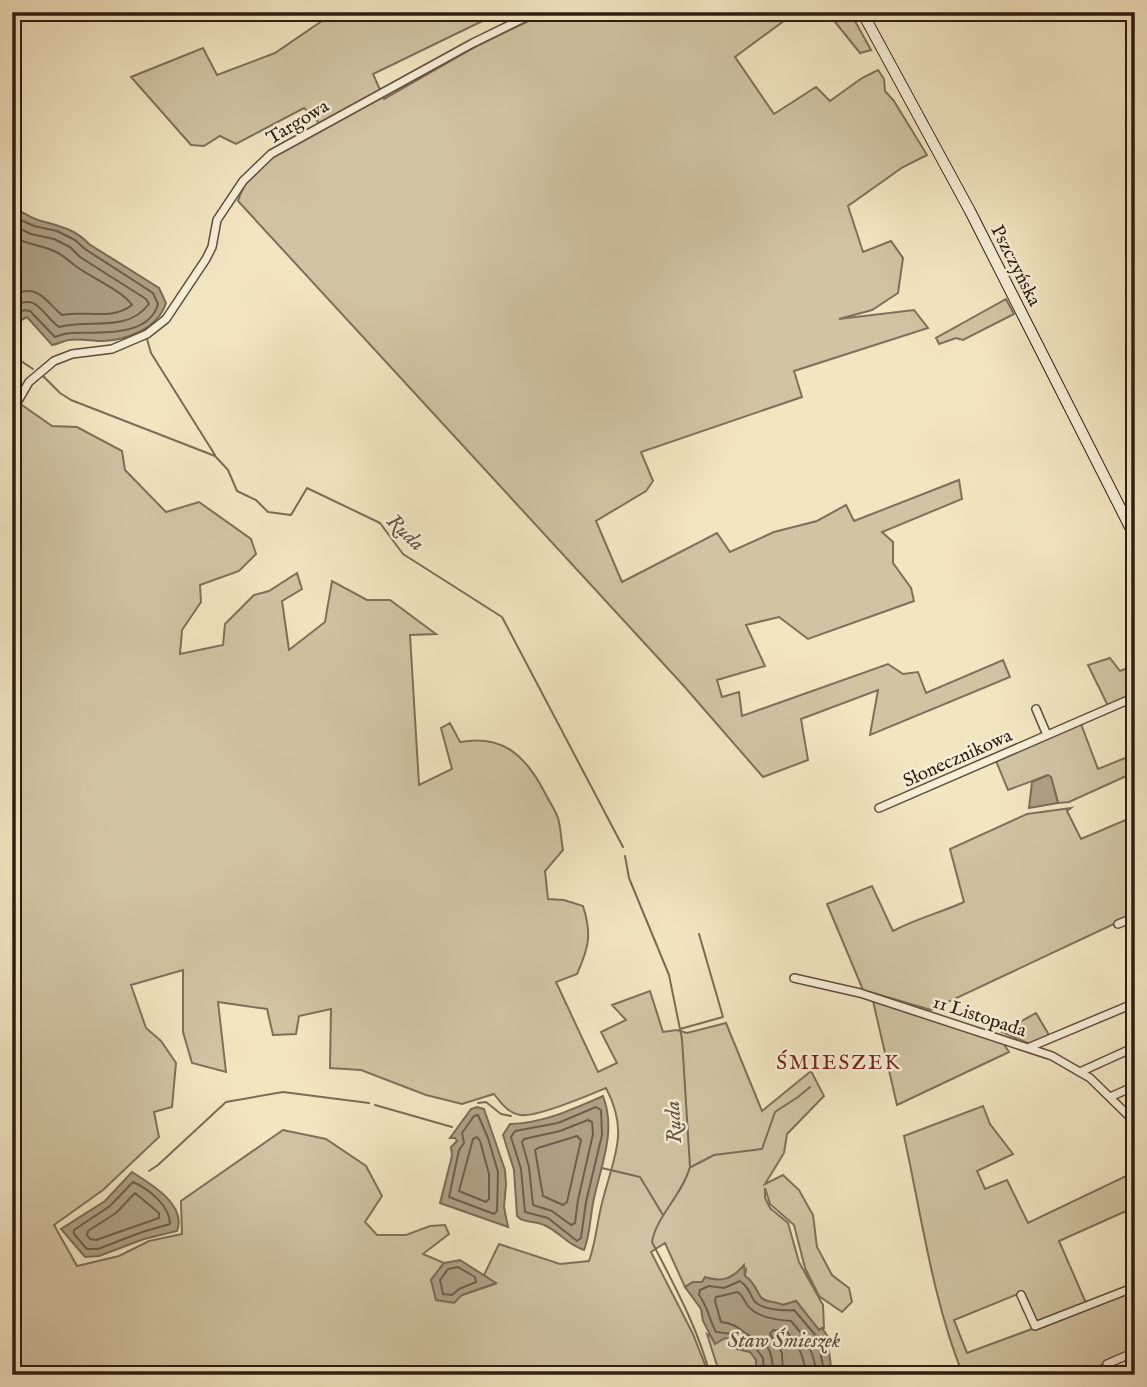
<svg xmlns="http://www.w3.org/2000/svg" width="1147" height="1387" font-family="'IM FELL English',serif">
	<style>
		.green { fill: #d1c4a3; stroke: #7f705a; stroke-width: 2; fill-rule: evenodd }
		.water { fill: #afa185; stroke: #7b6c57; stroke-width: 2 }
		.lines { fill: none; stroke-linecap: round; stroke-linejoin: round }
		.shore { stroke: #6e5e4b; stroke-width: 2 }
		.stream { stroke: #7b6c57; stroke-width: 2 }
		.street-casing { stroke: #5e4e3d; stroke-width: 10 }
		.secondary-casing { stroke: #2d1c11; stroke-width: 12 }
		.street { stroke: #f7efd7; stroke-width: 7 }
		.secondary { stroke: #f7efd7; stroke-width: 10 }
		.labels { text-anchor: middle; stroke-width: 5; stroke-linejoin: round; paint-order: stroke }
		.street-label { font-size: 19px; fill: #2d1c11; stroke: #f7efd7 }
		.water-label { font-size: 21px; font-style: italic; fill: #61513f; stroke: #f7efd7 }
		.neighbourhood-label { font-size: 21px; letter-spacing: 2px; fill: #7a1f14; stroke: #f7efd7 }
	</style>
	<rect width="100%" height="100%" fill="#f2e6c1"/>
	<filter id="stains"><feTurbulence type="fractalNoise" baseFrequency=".00286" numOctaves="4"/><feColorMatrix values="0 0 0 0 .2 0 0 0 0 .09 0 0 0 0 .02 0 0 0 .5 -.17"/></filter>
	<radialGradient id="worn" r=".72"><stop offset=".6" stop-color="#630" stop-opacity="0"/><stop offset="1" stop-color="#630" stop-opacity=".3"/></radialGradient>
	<path class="green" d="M335,12H501L373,74L384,99L475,47L547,12H796L735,57L774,114L816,87L830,101L862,78L878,70L884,79L885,91L894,101L927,155L903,167L848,206L863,252L891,241L903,258L898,293L872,310L839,319L914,310L928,328L794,371L802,397L641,452L653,481L646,491L596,521L622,582L717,533L730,552L774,532L817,521L846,505L854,521L959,480L962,499L882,532L893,542V563L911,588L914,601L808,639L779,617L746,625L765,666L717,680L722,697L739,692L742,716L888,664L903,674L918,672L926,693L1003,660L1010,677L870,735L878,690L801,719L808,760L763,777L683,685L238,201C249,163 290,146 322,128L315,118L304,108L236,144L220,136L204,146L191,145L131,77L203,48L217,75L275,53Z
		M827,12H850L871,50L860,53Z
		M1006,299L1014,314L963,340L956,338L939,344L936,338Z
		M12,398L52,426L77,427L122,451L125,470L166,512L199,502L251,539L256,554L239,571L200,585L201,602L182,630L180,654L223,645L225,624L254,595L269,591L297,573L302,589L282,601L289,650L325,622L332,581L367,600H390L436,634L410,635L419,785L452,769L441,728L450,723L460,742C503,734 526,756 545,793C549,801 555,809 558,818C561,828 561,840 563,850L545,871L548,899L564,900L583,906C592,934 589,947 577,974L556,982L598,1072L617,1063L601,1032L626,1020L612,1005L650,991L663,1032L677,1030L687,1033L726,1023L762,1111L811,1071L824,1096L787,1134L784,1153L765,1184L783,1175L799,1190L813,1215L817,1247L832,1275L849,1288L852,1302L842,1312L819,1296L805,1268L794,1225L770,1204L765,1188V1198L770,1208L788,1223L799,1262L823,1305L824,1328L819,1330L796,1301L783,1305C776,1301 764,1303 760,1296C755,1288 754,1282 745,1276L746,1269L722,1281L706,1278L702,1282H693L685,1287L665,1243L651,1252L693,1334L709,1375H12ZM183,970V1032L192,1063L226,1072L218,1002L267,1009L273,1035L296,1034L299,1016L331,1009L330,1068L361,1070L426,1095L462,1104L494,1094C501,1103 508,1113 520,1115C537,1118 589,1095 606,1088C630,1133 613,1158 602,1203C597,1222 596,1242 589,1261L560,1264L499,1244L484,1275L495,1284L462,1295L431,1280L444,1263L423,1254L449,1234L445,1225L430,1226L406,1235H377L365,1222L382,1196L366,1166L326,1139L283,1130L181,1201L182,1234L149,1241L119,1256L77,1266L54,1225L103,1190L159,1137L154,1112L172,1107L176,1063L161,1041L146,1028L131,985Z
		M1110,658L1120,671L1135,665V693L1108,706L1088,665Z
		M1081,724L1098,769L1135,754V772L1069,802L1058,803L1051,777L1048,775L1008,790L996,761Z
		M1071,808L1067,811L1081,839L1135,816V914L931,1010L863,990L827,904L872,886L893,931C917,918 940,913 964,902L950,849L1027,814Z
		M873,1001L1000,1038L1009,1052L897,1105Z
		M1036,1013L1049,1035L1030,1044L1002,1032Z
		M983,1106L990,1124L1013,1154L977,1171L985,1189L1007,1180L1028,1223L1126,1176L1135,1194V1207L1059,1241L1086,1303L1036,1322L1023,1292L954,1320L967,1353L1135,1291V1350L1079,1375H963C933,1302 921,1213 904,1136Z
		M707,1334L717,1340L732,1336L762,1360L761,1375H720Z"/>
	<path class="water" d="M12,208C22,211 29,217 38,220C58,226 74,228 89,244L159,288L166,303C158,328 128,340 103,341C92,341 79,338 69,340C63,341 58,344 52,345L27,317L12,325Z
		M1048,775L1051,777L1058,803L1029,808L1032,782Z
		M603,1096C617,1132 600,1167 593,1203C590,1219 590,1235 584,1250C567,1245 559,1231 544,1225C535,1220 524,1224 517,1216L514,1170L503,1135L510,1124C544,1123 573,1109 603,1096Z
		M477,1107L484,1109L505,1170L506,1185L504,1207L508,1227L440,1203L452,1156L451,1147L457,1141L455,1138H450L471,1109Z
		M132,1172C151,1184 187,1205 177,1231L144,1239L99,1256L85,1257L61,1229L105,1201Z
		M460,1260L496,1283L462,1295L454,1303L436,1300L431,1280L444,1263Z
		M744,1265L745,1276C754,1282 755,1288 760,1296C764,1303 776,1301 783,1305L796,1301L819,1330L822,1328L828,1337L824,1341L829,1351L832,1375H756V1360L750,1352L737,1349L731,1340L725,1338L715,1344L703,1321L701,1309L685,1287L693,1282H702L705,1277C723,1283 733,1278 744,1265Z"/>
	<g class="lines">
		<path class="shore" d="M12,216L34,226L57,231L75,240L85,249L153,293L158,304C149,338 97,332 72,333C66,333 61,335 55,337L30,311L24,310L12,317
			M12,225L31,234L54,239L70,247L80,257L146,299L149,304C126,334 89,318 59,327C41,314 38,292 12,307
			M12,237C26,244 41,245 54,251C64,255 69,262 77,267C92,278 123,291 132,305C112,321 85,310 62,315C45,301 39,283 12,295
			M596,1107L601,1110L602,1135L586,1202L581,1238L577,1241L548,1218L525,1212L521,1169L511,1137L515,1131L558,1123Z
			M478,1115L488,1138L498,1172L497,1211L494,1214L449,1197L459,1150L464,1143L462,1133L474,1116Z
			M588,1120L592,1122L593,1134L578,1200L575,1223L571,1225L552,1211L533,1205L529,1167L522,1142L524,1139L560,1131Z
			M577,1136L581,1140L567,1202L563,1205L543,1196L535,1150L538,1148Z
			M477,1137L480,1141L489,1174V1199L486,1202L459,1191L473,1139Z
			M133,1182C149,1189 170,1206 170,1224L142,1232L98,1249H87L74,1234V1230L110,1206Z
			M135,1193L159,1213V1218L96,1240L90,1239L87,1235L88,1231L116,1213Z
			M458,1267L475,1277L476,1282L459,1289L452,1295L443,1294L440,1280L448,1269Z
			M764,1375L763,1358L755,1347L742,1343L733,1334L716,1332C709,1319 708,1307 699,1295L700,1290L709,1286L724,1288L740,1281C747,1286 749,1291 753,1299C759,1310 784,1311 794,1310L817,1337L825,1375
			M773,1375C773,1361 772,1348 760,1339C755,1336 749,1337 745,1333C737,1326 731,1323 721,1322L715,1301L716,1297L738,1292C743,1296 744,1301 748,1306C758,1318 778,1320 791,1321C807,1339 813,1350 817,1375
			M783,1375L782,1353L770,1334L773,1330L787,1332C799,1345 804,1357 806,1375"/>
		<path class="stream" d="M147,339L151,353L215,455
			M12,355L33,369
			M42,375L60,393L71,400L215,456L228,470L237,491L256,500L268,512L291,515L307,488L380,523L403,554L502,617L623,847
			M625,856L629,878L669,975L682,1039L690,1167C682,1195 656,1217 652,1242C674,1285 698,1328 710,1375
			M680,1029L723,1017L699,934
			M478,1103L486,1102L501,1114L511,1116
			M375,1105L452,1127
			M691,1167L714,1155L762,1149L775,1112L798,1097L810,1087
			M602,1168L640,1177L663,1215
			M149,1171L158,1165L226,1102L283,1092L369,1103"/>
		<g class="street-casing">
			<path id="street" d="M12,414L15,406L29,382L54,361L72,354L112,349L147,334L166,319L206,259L212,247L217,220L243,181L271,154L473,43L536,12
				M1036,709L1047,735
				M879,808L1135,697
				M1118,924L1135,917
				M794,978L860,993L1052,1056L1090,1078L1135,1122
				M1030,1047L1135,1003
				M1080,1072L1135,1047
				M1110,1097L1135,1086
				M1021,1295L1035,1326L1135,1287
				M1107,1364L1135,1352"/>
		</g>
		<g class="secondary-casing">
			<path id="secondary" d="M862,12L970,211L1135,537"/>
		</g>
		<use href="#street" class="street"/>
		<use href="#secondary" class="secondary"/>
	</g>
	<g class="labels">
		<g class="street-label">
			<text transform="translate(297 121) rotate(-31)" y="7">Targowa</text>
			<text transform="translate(1017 265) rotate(63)" y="7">Pszczyńska</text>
			<text transform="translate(957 757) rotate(-24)" y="7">Słonecznikowa</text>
			<text transform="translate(980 1015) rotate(18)" y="7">11 Listopada</text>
		</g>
		<g class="water-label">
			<text transform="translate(406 532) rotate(44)" y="7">Ruda</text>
			<text transform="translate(673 1122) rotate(-93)" y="7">Ruda</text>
			<text x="784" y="1347">Staw Śmieszek</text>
		</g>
		<g class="neighbourhood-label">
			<text x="839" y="1069">ŚMIESZEK</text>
		</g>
	</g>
	<rect width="1147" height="1387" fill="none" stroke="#f2e6c1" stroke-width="42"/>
	<rect x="14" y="14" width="1119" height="1359" fill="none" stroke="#2d1c11" stroke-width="3.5"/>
	<rect x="21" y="21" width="1105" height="1345" fill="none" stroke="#2d1c11" stroke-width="2"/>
	<rect width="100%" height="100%" filter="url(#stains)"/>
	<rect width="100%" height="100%" fill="url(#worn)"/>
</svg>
